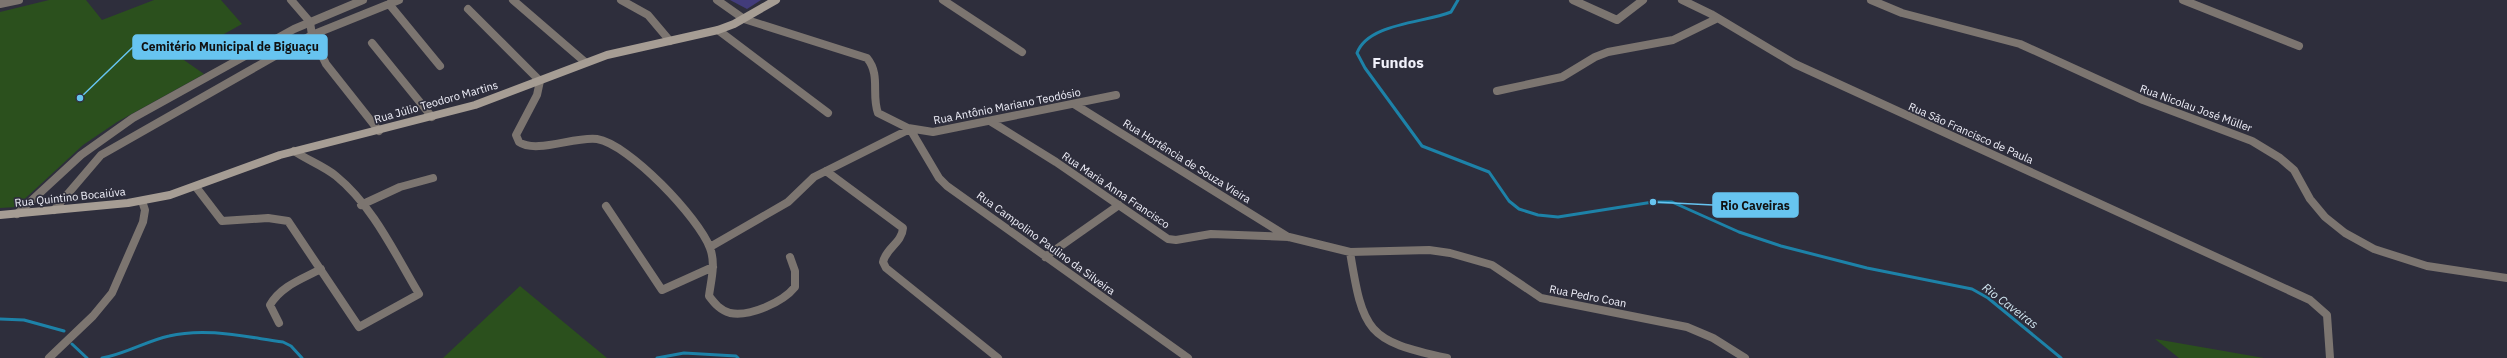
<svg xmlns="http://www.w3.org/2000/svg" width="2507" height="358" font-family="'IBM Plex Sans',sans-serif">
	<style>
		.green { fill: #2b501d }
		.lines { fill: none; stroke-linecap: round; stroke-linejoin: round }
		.stream { stroke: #1d82a8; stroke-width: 3 }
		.building { fill: #423c7b }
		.minor { stroke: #7c7570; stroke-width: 8 }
		.tertiary { stroke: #7c7570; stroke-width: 8 }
		.secondary { stroke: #a69d94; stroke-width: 8 }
		.labels { text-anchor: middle; stroke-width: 3.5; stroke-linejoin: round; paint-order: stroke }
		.street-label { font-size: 11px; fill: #f1f1fb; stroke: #2e2e3c }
		.water-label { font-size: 12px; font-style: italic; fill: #d3e8f2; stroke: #2e2e3c }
		.district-label { font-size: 15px; font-weight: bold; fill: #f1f1fb; stroke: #2e2e3c }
		.leader { fill: none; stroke: #67c4f0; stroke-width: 1.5 }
		.callout-dot { fill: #67c4f0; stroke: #2e2e3c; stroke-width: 1.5 }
		.callout { fill: #67c4f0; stroke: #67c4f0; stroke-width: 1.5 }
		.callout-label { font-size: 12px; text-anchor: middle; font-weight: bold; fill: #111 }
	</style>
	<rect width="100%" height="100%" fill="#2e2e3c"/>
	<path class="green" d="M49,0H86L102,20L154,0H221L242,24L181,58L204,74L117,122L83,145L16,207L0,208V12Z
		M520,286L607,358H443Z
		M2155,339L2264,358H2179Z"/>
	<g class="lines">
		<path class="stream" d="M1458,0L1451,12C1424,23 1368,23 1357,53L1365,68L1422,146L1489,172L1509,201L1519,209L1538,215L1558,217L1653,202H1672L1739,232L1781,246L1867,268L1972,289L1988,298L2061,358
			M0,319L24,320L64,331
			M72,344L87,358
			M102,358C126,354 146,341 169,336C206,327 246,337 283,342L291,346L302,358
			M657,358L684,353L736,356L738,358"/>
	</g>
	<path class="building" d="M730,0H761L747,9Z"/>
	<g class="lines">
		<path class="minor" d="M513,0L585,62
			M717,0L744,19L867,58C881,75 871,94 878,113L908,128L933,132L1116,95
			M943,0L1022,52
			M1573,0L1617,20L1643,0
			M1682,0L1711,14L1795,64L2310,300L2327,315L2330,358
			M1871,0L1902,13L2020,44L2143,100L2252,141L2280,158L2294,170L2310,199L2325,217L2345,233L2374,249L2427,266L2507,278
			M2183,0L2299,46
			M389,4L440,66
			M468,9L540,81L537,95L516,135L519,142C536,154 575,136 597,139C629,144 699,218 710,248C716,264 711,280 709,296C715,304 720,310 730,313C750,317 783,302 795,287V271L790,257
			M718,30L828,113
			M372,43L432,117
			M1497,91L1562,77L1595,57L1608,52L1673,40L1716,19
			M1074,104L1288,237
			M990,121L1056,162L1168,239L1176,240L1211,234L1289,237L1350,252L1429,250L1450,253L1492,265L1541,298L1687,327L1713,338L1745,358
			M826,171L903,228C902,243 886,248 883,262L886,268L998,358
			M196,187L222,221L268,218L288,221L359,327L419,294C395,254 373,206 336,176C324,166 307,160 294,151
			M361,205L400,187L433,178
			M606,206L662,290L713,267
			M54,210L101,155L312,35L399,0
			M17,214L81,155L133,118L294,29L363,0
			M710,247L788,202L814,177L910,129L939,178L947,186L1188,358
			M1350,252C1363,332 1367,341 1447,358
			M1045,257L1119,205
			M279,323L270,305C281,286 302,279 321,269
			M49,358L93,316L112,293L143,222L145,210L142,201"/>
		<path class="tertiary" d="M291,0L310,22L312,35L326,64L379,131
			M621,0L648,15L670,41
			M0,4L19,0"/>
		<path class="secondary" d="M0,215L128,203L170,195L280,155L475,105L607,55L718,30L734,24L776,0"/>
	</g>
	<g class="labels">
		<g class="street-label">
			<text transform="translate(436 102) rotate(-16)" y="4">Rua Júlio Teodoro Martins</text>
			<text transform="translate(1007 106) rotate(-11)" y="4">Rua Antônio Mariano Teodósio</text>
			<text transform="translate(2196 108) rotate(20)" y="4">Rua Nicolau José Müller</text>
			<text transform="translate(1971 133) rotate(24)" y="4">Rua São Francisco de Paula</text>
			<text transform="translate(1187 161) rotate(32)" y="4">Rua Hortência de Souza Vieira</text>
			<text transform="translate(1116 190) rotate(34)" y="4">Rua Maria Anna Francisco</text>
			<text transform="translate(70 197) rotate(-6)" y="4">Rua Quintino Bocaiúva</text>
			<text transform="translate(1046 243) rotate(36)" y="4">Rua Campolino Paulino da Silveira</text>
			<text transform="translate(1588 296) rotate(11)" y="4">Rua Pedro Coan</text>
		</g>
		<g class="water-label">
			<text transform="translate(2010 306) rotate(37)" y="4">Rio Caveiras</text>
		</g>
		<g class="district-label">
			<text x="1398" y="68">Fundos</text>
		</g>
	</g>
	<path class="leader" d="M80 98L133 47M1653 202L1713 205"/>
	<g class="callout-dot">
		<circle cx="80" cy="98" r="4"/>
		<circle cx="1653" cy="202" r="4"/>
	</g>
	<g class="callout">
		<rect x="133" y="35" width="194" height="24" rx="4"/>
		<rect x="1713" y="193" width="85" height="24" rx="4"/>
	</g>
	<g class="callout-label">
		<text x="230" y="51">Cemitério Municipal de Biguaçu</text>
		<text x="1755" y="210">Rio Caveiras</text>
	</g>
</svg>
